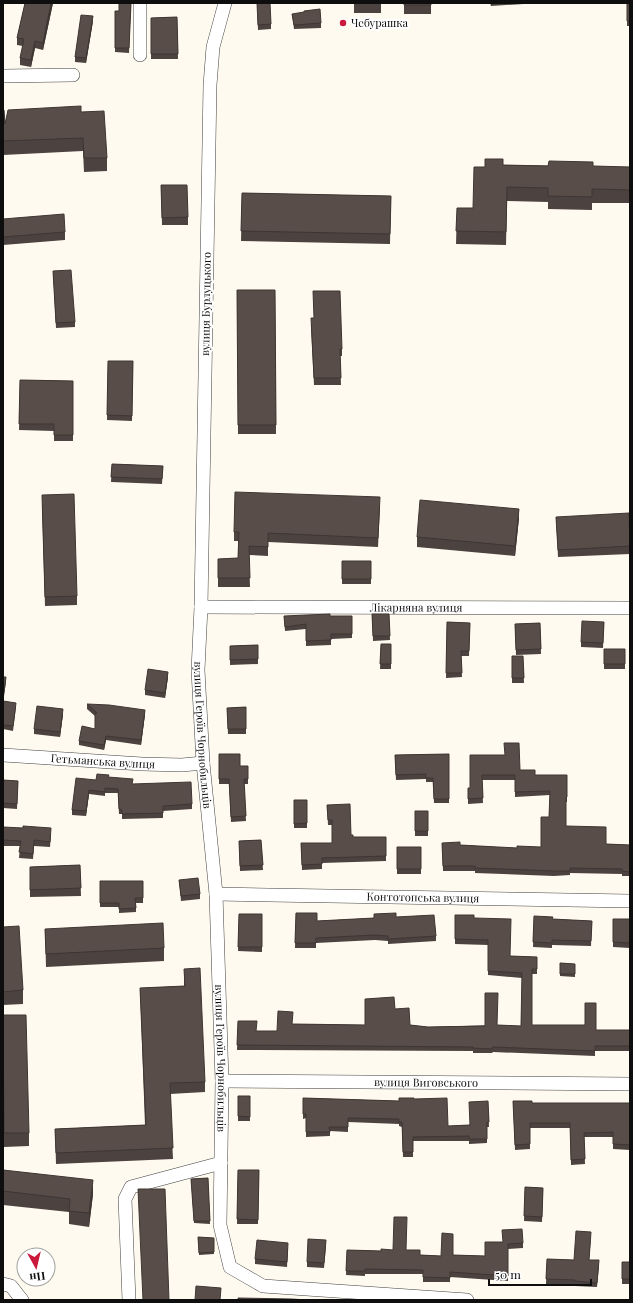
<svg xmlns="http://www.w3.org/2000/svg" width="633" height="1303" font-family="'Playfair Display',serif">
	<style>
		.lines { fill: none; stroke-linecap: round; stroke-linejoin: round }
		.street-casing { stroke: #414141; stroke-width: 14 }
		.street { stroke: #fff; stroke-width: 13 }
		.wall { fill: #4c423f }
		.shaded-wall { fill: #3e3633 }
		.building { fill: #584d49; stroke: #3e3633 }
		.poi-dot { fill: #cb193b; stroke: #fff; stroke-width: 1.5 }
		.labels { text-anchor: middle; stroke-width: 4; stroke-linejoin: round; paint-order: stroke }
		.poi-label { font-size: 11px; fill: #0e0e0e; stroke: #fff; text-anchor: start }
		.street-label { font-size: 11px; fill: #0e0e0e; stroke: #fff }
	</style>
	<rect width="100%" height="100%" fill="#fffaef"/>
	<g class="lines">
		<g class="street-casing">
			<g id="street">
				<path d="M140,3V55"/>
				<path id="s1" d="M225,3L213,47L210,85L201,607L198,670L203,763L216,894L222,1081L220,1225L230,1267L263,1286L467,1300"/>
				<path d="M3,76L73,75"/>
				<path id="s2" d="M201,607L630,608"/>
				<path id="s3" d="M3,755L142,764L182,765L203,763"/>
				<path id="s4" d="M216,894L630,901"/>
				<path id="s5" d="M222,1081L630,1084"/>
				<path d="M3,1284L11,1286L22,1300"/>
				<path d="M129,1300L125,1199L131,1187L221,1163"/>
			</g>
		</g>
		<use href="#street" class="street"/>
	</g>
	<path class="wall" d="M25,3H53L43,50L35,48L31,67L20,65V58L23,46L17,45V38Z
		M131,3L129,53L115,52V11H119Z
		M257,3L271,24V29L258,30Z
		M354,3H381V13H354Z
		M404,3H431V14H404Z
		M490,3H524V4L491,6Z
		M627,3H630V26H627Z
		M292,14L321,23V28L294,29Z
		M177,17L178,59H151V18Z
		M93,21L86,63L75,62V57Z
		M3,110L5,124L81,112L107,158V171L84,172L83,151L3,155Z
		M503,165L630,167V203H592V210L548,209V202L507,201L506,245L456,244L457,208H473L485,167Z
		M161,185L188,217V225H162Z
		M242,193L391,196L390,244L241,241Z
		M3,219L65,232V240L3,245Z
		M53,271L75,322V327L56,328Z
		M237,290H275L276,434H238Z
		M314,318L342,349V356H340L341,385H314L311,326Z
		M108,361H133L132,421L107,420Z
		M20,380L73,381V441H54V431L19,430Z
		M112,464L163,466L162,484L111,482Z
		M42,504L77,596V605L45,606Z
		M380,506L378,547L268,542V556L249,555L250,587H218V559L238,558V541H234V532Z
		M556,517L630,533V554L558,557Z
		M519,518L515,556L417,547V537Z
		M342,561H371V584H342Z
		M372,614H389L390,640L373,641Z
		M284,616H352V638L331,639V645L306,646V629L285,631Z
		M447,622L470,623L469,656H461L462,677L446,678Z
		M604,622L603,648L581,647V642Z
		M540,623L541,654L516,655L515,624Z
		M381,644H391V669H380Z
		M258,645V664L230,665V646Z
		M604,649H625V669H604Z
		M512,656H523L524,683H512Z
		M3,677L6,682L3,701L16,707L13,731L3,729Z
		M168,677L165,698L145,695V690Z
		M87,704L145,714L141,745L106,740L104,750L79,745V741L95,729V716L87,709Z
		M246,707V734H228L227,708Z
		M63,714L60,737L34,734V729Z
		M219,754L240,766H248V784H244L246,821L231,822L229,784H219Z
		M449,754V803H434L433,782H426V779L396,780L395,755Z
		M470,755L535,775H567V802H566V826L606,844L630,845V876H622V874L570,873V875L554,876L475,873V871H443L442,843L460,845L517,848L541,847L549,817L550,795L515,797V780H482L483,803L468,804V788H470Z
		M108,777L133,784L192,804V809L163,811V818L122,819V814H119L118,793H105V796L89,794L86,816L72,815V810L96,780Z
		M3,780L18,781L17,809L3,808Z
		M294,800H307V828H294Z
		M327,805L353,837H386V861L322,863V869L302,870L301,843H332V825H328Z
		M415,811H428V836H415Z
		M3,827L51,834L50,847L34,846L33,859L19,858L20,846H3Z
		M261,840L263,870L240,871L239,841Z
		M397,847H421V874H397Z
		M80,865L81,896L30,897V867Z
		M179,880L200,894V899L181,901Z
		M100,881H143V903H136V912L119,913V907H100Z
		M296,913L317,921L396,917L436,936V941L388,944V941L375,940L316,943V948H295Z
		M239,914H262V952L238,951Z
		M455,915L474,918L510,956L537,957V974H532V1025L596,1030H630V1051H595V1056L493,1052L492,1053H473V1051L237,1050L238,1021L256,1031H277L293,1024L365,1025L395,1009L410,1025L428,1027L498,1025L521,1026L522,978L488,975V945L455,944Z
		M534,916L552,919L592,921L591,946L552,945V948L533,947Z
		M613,919H630V948L613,947Z
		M3,927L23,990V1004L3,1005Z
		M45,929L164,948V961L46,967Z
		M560,963L575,964V977L560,976Z
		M184,969L205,1082V1092L170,1094L173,1159L56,1164L55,1129L145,1125L140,988L184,986Z
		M3,1015L29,1133V1146L4,1147Z
		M238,1096H250V1121H238Z
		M303,1098L399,1101L414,1099L448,1126L469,1125L488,1101L489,1127H487V1143L469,1144V1141H413V1157H403L402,1127L399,1126V1124L348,1122V1132L330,1131V1136L306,1137V1118L303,1119Z
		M513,1101L532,1103H630V1150L613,1149V1137H584L585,1164L571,1165L570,1128H530V1149L515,1150Z
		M3,1170L93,1194L89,1227L69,1224V1212L3,1205Z
		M238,1170H259L258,1224H237Z
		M208,1178L210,1224L194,1223L191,1179Z
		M525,1187L543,1188L542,1222L524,1221Z
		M198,1237L214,1238V1254L199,1255Z
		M591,1237L589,1260L599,1265L597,1287L575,1286V1285L546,1284L547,1259L574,1260Z
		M485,1242L523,1243V1248L508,1249V1281L450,1277V1282H423V1274H365V1276L346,1275L347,1250L381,1251L393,1250H406L420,1255L441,1256L453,1255L485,1256Z
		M326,1245L324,1268L307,1267V1262Z
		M288,1248L287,1267L255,1264V1259Z
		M622,1262H630V1284H622Z"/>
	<path class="shaded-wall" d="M51,3H53L43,50V43Z
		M93,16V21L86,63V58Z
		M35,41V48L31,67V60Z
		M519,509V518L515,556V546Z
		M168,672V677L165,698V693Z
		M63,709V714L60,737V732Z
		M145,710V714L141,745V740Z
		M106,736V740L104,750V745Z
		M89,790V794L86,816V811Z
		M93,1180V1194L89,1227V1213Z"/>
	<path class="building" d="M25,3H51L43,43L35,41L31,60L20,58L24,39L17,38Z
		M119,3H131L129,48H115V11H119Z
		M257,3H270L271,24L258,25Z
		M404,3H431V5H404Z
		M627,3H630V21H627Z
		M320,9L321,23L294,25L292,14L304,12V11Z
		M81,15L93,16L86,58L75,57Z
		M177,17L178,54H151V18Z
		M81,106V112L104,111L107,158H84L83,138L3,141V110H4L5,124L8,110Z
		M485,159H503V165L548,166L549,161L593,162V166L630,167V190L592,189V197L548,196V188L507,187L506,232L456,231L457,208H473L474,167H485Z
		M161,185H187L188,217L162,218Z
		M242,193L391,196L390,234L241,231Z
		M64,214L65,232L3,237V219Z
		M71,270L75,322L56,323L53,271Z
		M237,290H275L276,425H238Z
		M313,291H340L342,349H340L341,378H314L311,318H314Z
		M108,361H133L132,416L107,415Z
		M20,380L73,381V435H54V424H19Z
		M112,464L163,466L162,479L111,477Z
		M235,492L380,497L378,538L268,533V547L249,546L250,578H218V559L238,558L239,532H234Z
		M74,494L77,596L45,597L42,495Z
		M420,500L519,509L515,546L417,537Z
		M629,513L630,546L558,550L556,517Z
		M342,561H371V579H342Z
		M330,614V616H352V634H331V640L306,641V624L285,627L284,616Z
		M372,614H389L390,636H373Z
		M582,621L604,622L603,643L581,642Z
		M447,622L470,623L469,651H461L462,673H446Z
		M540,623L541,649L516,650L515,624Z
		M381,644H391V664H380Z
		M258,645V659L230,660V646Z
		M604,649H625V664H604Z
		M512,656H523L524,678H512Z
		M148,669L168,672L165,693L145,690Z
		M3,677H6L3,700Z
		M3,701L16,703L13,726L3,725Z
		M87,704L109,705L145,710L141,740L106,736L104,745L79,741L82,726L95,729V713H97Z
		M37,706L63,709L60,732L34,729Z
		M246,707V729H228L227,708Z
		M504,743H519L520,770H535V775H567V797H566V826L606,827V844L630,845V872L622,871V869L570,868V871H554L475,868V866H443L442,843L460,842V845L517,848V846L541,847V817H549L550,791L515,792V775H482L483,798L468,799V788H470V755H505Z
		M219,754H240V766H248V779H244L246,816L231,817L229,779H219Z
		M449,754V799H434L433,778H426V774L396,775L395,755Z
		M97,774L109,775L108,777L133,779L132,784L191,782L192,804L163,806V813L122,814V810L119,809L118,789L105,788V792L89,790L86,811L72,810L76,778L96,780Z
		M3,780L18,781L17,804L3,803Z
		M294,800H307V823L294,824Z
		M350,804L351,835H353V837H386V856L322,858V864L302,865L301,843H332V820H328L327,805Z
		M415,811H428V831H415Z
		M23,826L51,828L50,842L34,840L33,854L19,852L21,841L3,840V827L23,828Z
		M261,840L263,865L240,866L239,841Z
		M397,847H421V869H397Z
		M80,865L81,888L30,890V867Z
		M198,878L200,894L181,896L179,880Z
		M100,881H143V898H135L136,908L119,909V903H100Z
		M296,913H317V921L374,918V914L396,913V917L434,915L436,936L388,939V936L375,935L316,938V943H295Z
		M239,914H262V947H238Z
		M455,915H474V918L511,919L510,956L537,957V969H532V1025H585V1003H596V1030H630V1046H595V1051L493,1047L492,1049L473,1048V1047L237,1045L238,1021H257L256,1031H277L278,1011L293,1012L292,1024L365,1025V999L394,997L395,1009L409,1008L410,1025L428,1027L485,1026V993H498L497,1025L521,1026L522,973L488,971V940L455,939Z
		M534,916L553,917L552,919L592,921L591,941L552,940V943L533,942Z
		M613,919H630V943L613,942Z
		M163,923L164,948L46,954L45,929Z
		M19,926L23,990L3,992V927Z
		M560,963L575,964V974H560Z
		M200,968L205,1082L170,1083L173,1148L56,1153L55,1129L146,1125L140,988L185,986L184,969Z
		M3,1015H26L29,1133H4Z
		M238,1096H250V1117L238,1116Z
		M303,1098L399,1101V1098H414V1099L447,1098L448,1126L470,1125L469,1102L488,1101L489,1122H487V1139H469V1136L413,1137V1152H403L402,1122H399V1119L348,1118V1127H329L330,1132H306V1114H303Z
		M513,1101H532V1103H630V1145L613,1144V1132L584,1133L585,1159L571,1160L570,1123H530V1144L515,1145Z
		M3,1170L93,1180L89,1213L69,1211L70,1199L3,1191Z
		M238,1170H259L258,1220L237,1219Z
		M208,1178L210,1221H194L191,1179Z
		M525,1187L543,1188L542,1217L524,1216Z
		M138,1189H165L169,1300H143Z
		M394,1217H407L406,1250H420V1255L441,1256L442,1233L453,1234V1255L485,1256V1242H503L502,1230L522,1229L523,1243L508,1244V1276L450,1272V1278L423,1277V1270L365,1269V1271H346L347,1250L381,1251V1249L393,1250Z
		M576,1231L591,1232L589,1260H599L597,1283L575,1281V1280L546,1279L547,1259L574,1260Z
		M198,1237L214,1238V1252L199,1253Z
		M308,1239L326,1240L324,1263L307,1262Z
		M257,1240L288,1243L287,1262L255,1259Z
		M622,1262H630V1279H622Z
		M196,1286L221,1288L220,1300H195Z
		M238,1298L291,1299L309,1300H238Z"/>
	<circle class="poi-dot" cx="343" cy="23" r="4"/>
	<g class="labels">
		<g class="poi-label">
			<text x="351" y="27">Чебурашка</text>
		</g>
		<g class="street-label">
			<text transform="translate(206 304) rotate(-89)" y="4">вулиця Бурлуцького</text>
			<text dy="4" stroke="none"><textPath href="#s2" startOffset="215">Лікарняна вулиця</textPath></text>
			<text dy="4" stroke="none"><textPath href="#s1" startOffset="734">вулиця Героїв Чорнобильців</textPath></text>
			<text dy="4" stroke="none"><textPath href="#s3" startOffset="100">Гетьманська вулиця</textPath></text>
			<text dy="4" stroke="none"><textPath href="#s4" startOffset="207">Контотопська вулиця</textPath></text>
			<text dy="4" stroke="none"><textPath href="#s1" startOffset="1058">вулиця Героїв Чорнобильців</textPath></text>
			<text dy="4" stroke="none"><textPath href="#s5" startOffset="204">вулиця Виговського</textPath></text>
		</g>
	</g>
	<rect width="633" height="1303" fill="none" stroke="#0e0e0e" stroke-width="8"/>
	<g transform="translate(36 1267) rotate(172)"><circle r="19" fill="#ffffff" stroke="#9f9f9f"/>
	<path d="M0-3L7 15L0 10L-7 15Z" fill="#cb193b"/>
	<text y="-6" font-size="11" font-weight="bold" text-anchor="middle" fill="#0e0e0e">Пн</text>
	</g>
	<path d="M489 1279v6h102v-6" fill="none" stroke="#0e0e0e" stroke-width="2"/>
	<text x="495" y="1279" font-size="12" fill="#0e0e0e" stroke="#ffffff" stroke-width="3" paint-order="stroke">50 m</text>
</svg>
